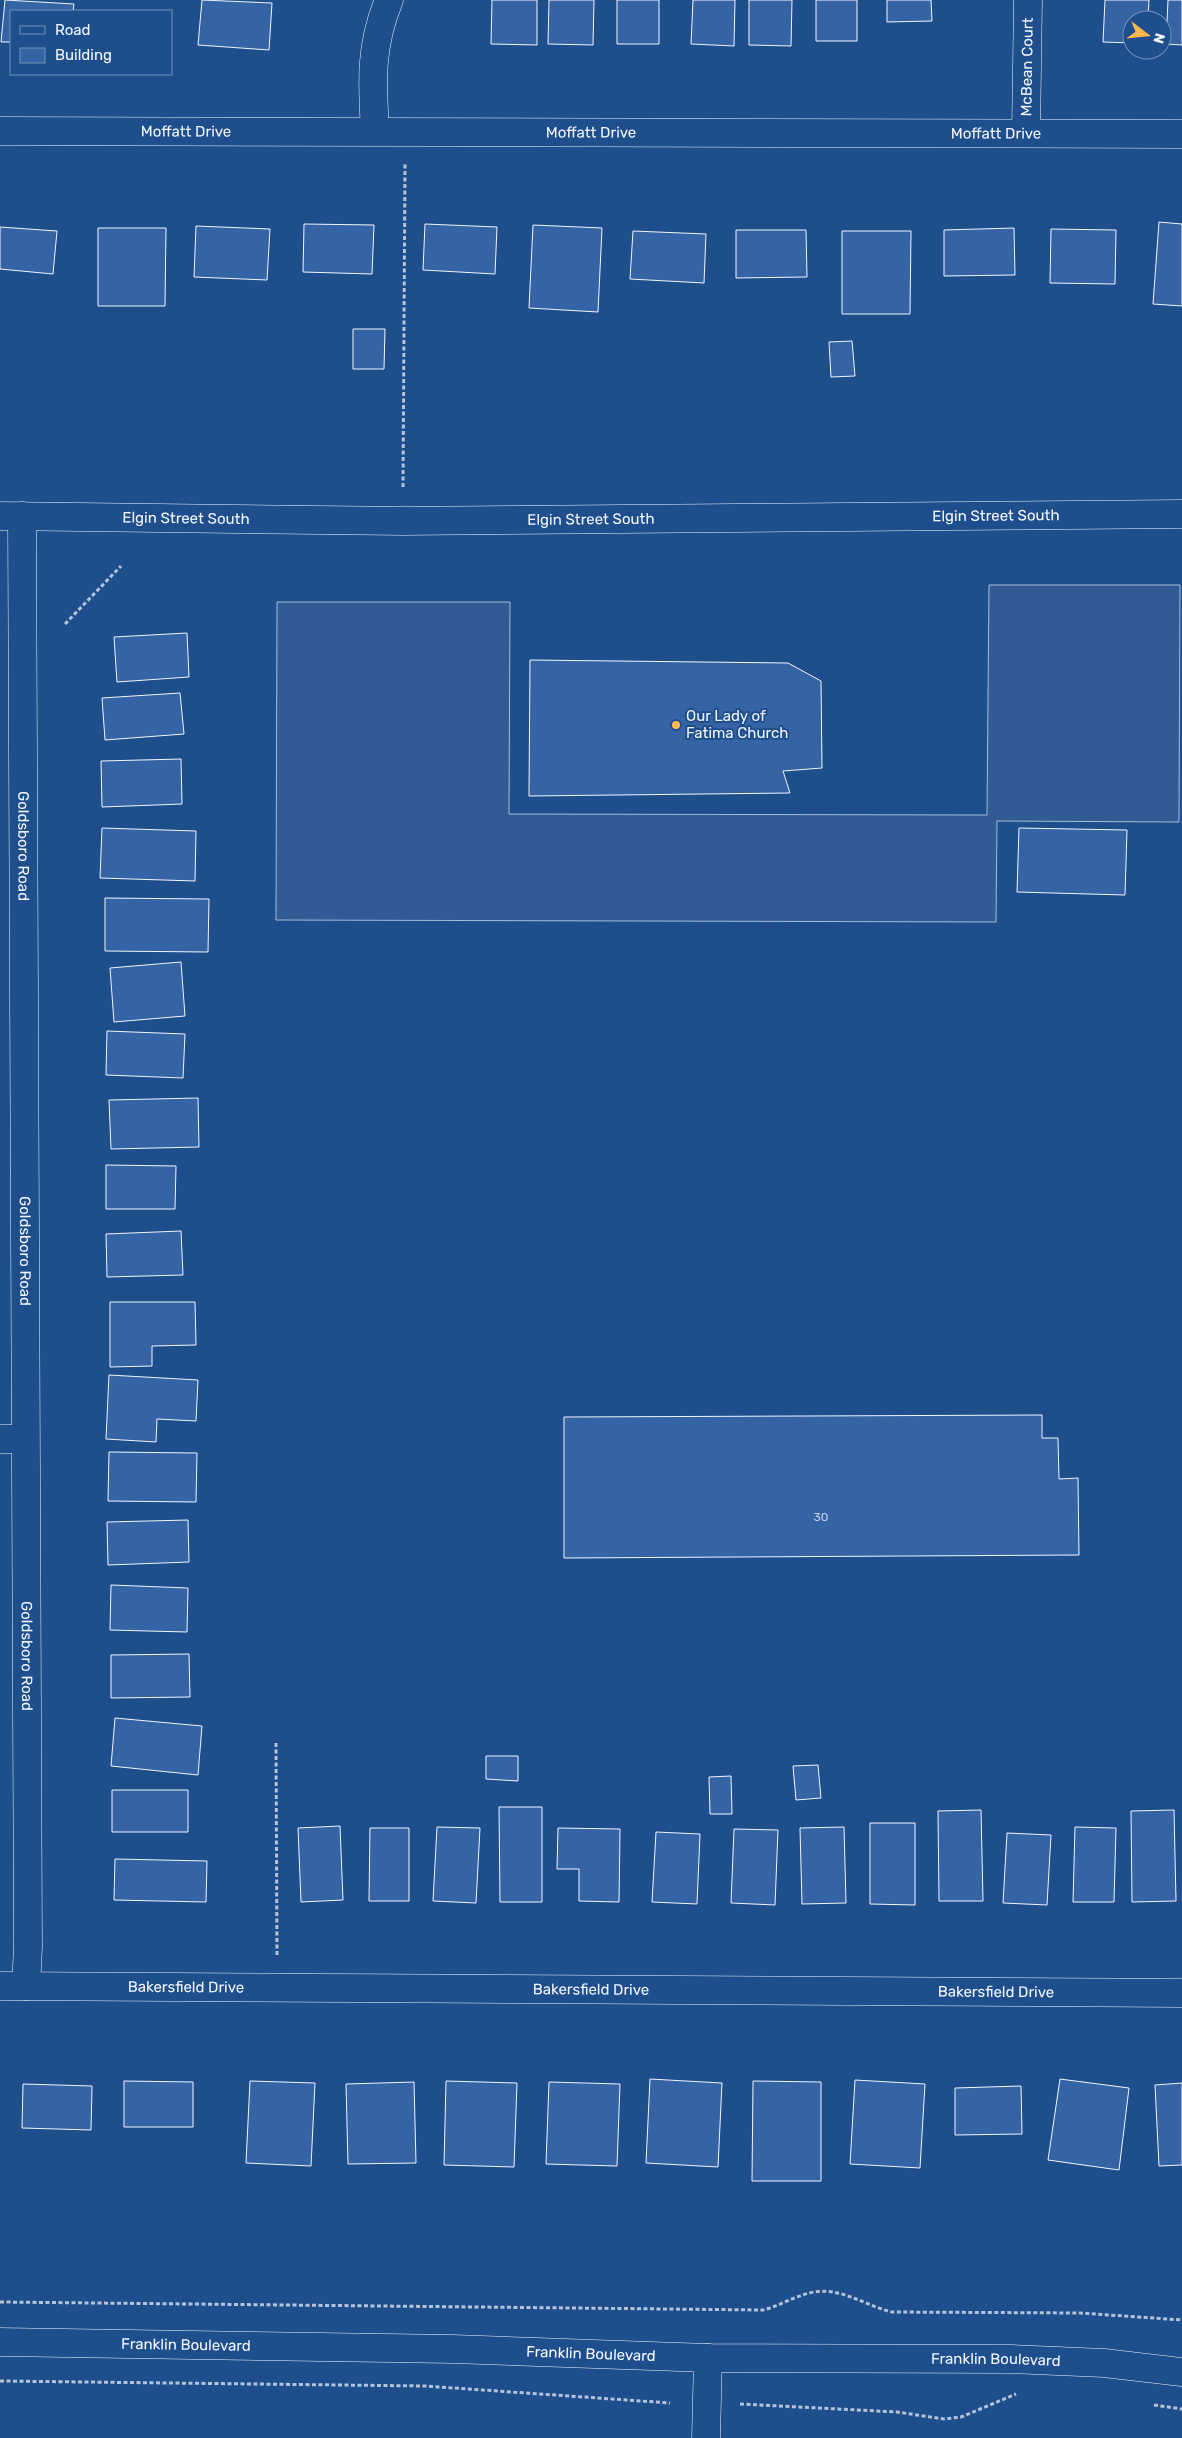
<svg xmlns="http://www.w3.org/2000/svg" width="1182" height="2438" font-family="Rubik,sans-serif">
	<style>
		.parking { fill: #305b95; stroke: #a8bbd7 }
		.building { fill: #3563a3; stroke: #f2f6ff }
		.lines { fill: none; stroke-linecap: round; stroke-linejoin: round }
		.minor-casing { stroke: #f2f6ff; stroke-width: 29 }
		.tertiary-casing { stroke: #f2f6ff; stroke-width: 29 }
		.secondary-casing { stroke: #f2f6ff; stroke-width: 29 }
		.path { stroke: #b3c4dc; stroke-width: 3; stroke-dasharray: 4 2.5; stroke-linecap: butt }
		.minor { stroke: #1f4e8c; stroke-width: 28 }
		.tertiary { stroke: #1f4e8c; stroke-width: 28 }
		.secondary { stroke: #1f4e8c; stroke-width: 28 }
		.poi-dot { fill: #ffb74d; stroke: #1f4e8c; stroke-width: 2 }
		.labels { text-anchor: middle; stroke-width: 4; stroke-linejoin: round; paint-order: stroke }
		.number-label { font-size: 12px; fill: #c3d1e8 }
		.street-label { font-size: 15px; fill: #f2f6ff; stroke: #1f4e8c }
		.poi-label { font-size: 15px; fill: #f2f6ff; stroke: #1f4e8c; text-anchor: start }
	</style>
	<rect width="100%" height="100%" fill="#1f4e8c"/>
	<path class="parking" d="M989,585H1180L1179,822L997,821L996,922L276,920L277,602H510L509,814L987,815Z"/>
	<path class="building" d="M5,0L74,4L73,11H11V42H1Z
		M202,0L272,3L269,50L198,45Z
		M492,0H537V45L491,44Z
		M549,0H594L593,45L548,44Z
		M617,0H659V44H617Z
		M693,0H735L734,46L691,44Z
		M749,0H792L791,46L749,45Z
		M816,0H857V41H816Z
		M887,0H931L932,21L887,22Z
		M1105,0H1149L1148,20H1132V43L1103,42Z
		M1168,0H1182V45L1166,44Z
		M1159,222L1182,224V306L1153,304Z
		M304,224L374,225L372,274L303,272Z
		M425,224L497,227L495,274L423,270Z
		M533,225L602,228L598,312L529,308Z
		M196,226L270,229L267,280L194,277Z
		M0,227L57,231L53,274L0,269Z
		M98,228H166L165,306H98Z
		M1014,228L1015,275L944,276V230Z
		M1051,229L1116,230L1115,284L1050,283Z
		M736,230H806L807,277L736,278Z
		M633,231L706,234L704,283L630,279Z
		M842,231H911L910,314H842Z
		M353,329H385L384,369H353Z
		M852,341L855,376L831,377L829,342Z
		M187,633L189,677L117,682L114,637Z
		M530,660L788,663L821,681L822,768L783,771L790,793L529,796Z
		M180,693L184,734L105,740L102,698Z
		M181,759L182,804L102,807L101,761Z
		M102,828L196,831L195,881L100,878Z
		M1019,828L1127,830L1125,895L1017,892Z
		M105,898L209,899L208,952L105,951Z
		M181,962L185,1016L114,1022L110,968Z
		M107,1031L185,1034L183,1078L106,1075Z
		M198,1098L199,1147L111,1149L109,1100Z
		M106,1165L176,1166L175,1209H106Z
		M181,1231L183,1275L107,1277L106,1234Z
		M110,1302H195L196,1345L152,1346V1366L110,1367Z
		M109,1375L198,1380L196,1421L157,1419L156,1442L106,1439Z
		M1042,1415V1438H1058L1059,1479L1078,1478L1079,1555L564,1558V1417Z
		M109,1452L197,1453L196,1502L108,1501Z
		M188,1520L189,1562L108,1565L107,1522Z
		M111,1585L188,1588L187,1632L110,1630Z
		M189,1654L190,1697L111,1698V1655Z
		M115,1718L202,1726L198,1775L111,1766Z
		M486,1756H518V1781L486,1779Z
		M818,1765L821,1798L796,1800L793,1766Z
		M731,1776L732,1814H710L709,1777Z
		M112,1790H188V1832H112Z
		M499,1807H542V1902H500Z
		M981,1810L983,1901H939L938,1811Z
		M1174,1810L1176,1901L1132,1902L1131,1811Z
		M870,1823H915V1905L870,1904Z
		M340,1826L343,1900L301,1902L298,1828Z
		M437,1827L480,1828L476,1903L433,1901Z
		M844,1827L846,1903L802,1904L800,1828Z
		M1075,1827L1116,1828L1114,1902H1073Z
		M370,1828H409V1901H369Z
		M558,1828L620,1829L619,1902L579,1901V1869H557Z
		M734,1829L778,1830L775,1905L731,1903Z
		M656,1832L700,1834L697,1904L652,1902Z
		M1007,1833L1051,1835L1047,1905L1003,1903Z
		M115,1859L207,1861L206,1902L114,1900Z
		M650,2079L722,2083L718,2167L646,2163Z
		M1060,2079L1129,2088L1119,2170L1048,2160Z
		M855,2080L925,2084L920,2168L850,2164Z
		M124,2081L193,2082V2127H124Z
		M250,2081L315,2083L311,2166L246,2163Z
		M446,2081L517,2083L514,2167L444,2165Z
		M753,2081L821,2082V2181H752Z
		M414,2082L416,2163L348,2164L346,2084Z
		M549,2082L620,2084L617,2166L546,2164Z
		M1182,2083V2165L1159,2166L1155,2085Z
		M23,2084L92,2086L91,2130L22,2128Z
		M1021,2086L1022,2134L955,2135V2088Z"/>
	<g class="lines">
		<g class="minor-casing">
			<g id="minor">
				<path d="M375,130C372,82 370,46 389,0"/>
				<path id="s1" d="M0,131L1182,134"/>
				<path id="s2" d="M1026,133L1028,0"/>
				<path id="s3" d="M22,516L28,1947L26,1986"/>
				<path d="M0,1439H24"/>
				<path id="s4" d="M0,1986L1182,1993"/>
				<path d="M706,2438L708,2358"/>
			</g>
		</g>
		<g class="tertiary-casing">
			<g id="tertiary">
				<path id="s5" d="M0,516L403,521L1182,514"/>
			</g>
		</g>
		<g class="secondary-casing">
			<g id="secondary">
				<path id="s6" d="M0,2342L453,2349L708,2358L1012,2359L1104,2363L1182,2372"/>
			</g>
		</g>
		<path class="path" d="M403,487L405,164
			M65,624L121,566
			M276,1743L277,1955
			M0,2302L763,2310C780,2306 796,2295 814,2292C841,2287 866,2306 892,2312L1080,2313L1182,2320
			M0,2381L425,2386L670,2403
			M740,2404L897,2412L944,2419L961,2417L1016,2394
			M1154,2405L1182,2409"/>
		<use href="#minor" class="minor"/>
		<use href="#tertiary" class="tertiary"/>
		<use href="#secondary" class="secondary"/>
	</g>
	<circle class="poi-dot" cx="676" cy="725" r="5"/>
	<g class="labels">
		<g class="number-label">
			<text x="821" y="1521">30</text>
		</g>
		<g class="street-label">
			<text dy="5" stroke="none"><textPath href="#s2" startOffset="66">McBean Court</textPath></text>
			<text dy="5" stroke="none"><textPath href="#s1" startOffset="186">Moffatt Drive</textPath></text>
			<text dy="5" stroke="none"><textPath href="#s1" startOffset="591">Moffatt Drive</textPath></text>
			<text dy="5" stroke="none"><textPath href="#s1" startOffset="996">Moffatt Drive</textPath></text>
			<text dy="5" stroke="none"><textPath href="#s5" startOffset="996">Elgin Street South</textPath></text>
			<text dy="5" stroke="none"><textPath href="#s5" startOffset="186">Elgin Street South</textPath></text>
			<text dy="5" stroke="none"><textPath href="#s5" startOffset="591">Elgin Street South</textPath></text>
			<text dy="5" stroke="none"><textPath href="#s3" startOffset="330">Goldsboro Road</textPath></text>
			<text dy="5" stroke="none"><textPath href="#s3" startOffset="735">Goldsboro Road</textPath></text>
			<text dy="5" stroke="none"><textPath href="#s3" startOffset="1140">Goldsboro Road</textPath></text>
			<text dy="5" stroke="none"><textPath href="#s4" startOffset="186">Bakersfield Drive</textPath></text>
			<text dy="5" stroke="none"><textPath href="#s4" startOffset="591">Bakersfield Drive</textPath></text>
			<text dy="5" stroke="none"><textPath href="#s4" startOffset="996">Bakersfield Drive</textPath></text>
			<text dy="5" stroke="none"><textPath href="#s6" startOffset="186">Franklin Boulevard</textPath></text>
			<text dy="5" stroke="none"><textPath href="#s6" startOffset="591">Franklin Boulevard</textPath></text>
			<text dy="5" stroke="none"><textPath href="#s6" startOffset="996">Franklin Boulevard</textPath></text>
		</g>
		<g class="poi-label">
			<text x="686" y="721">Our Lady of<tspan x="686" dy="17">Fatima Church</tspan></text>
		</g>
	</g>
	<rect x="10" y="10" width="162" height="65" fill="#1f4e8c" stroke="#7391ba"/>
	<rect x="20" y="26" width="25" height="8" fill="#1f4e8c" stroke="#7391ba"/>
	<text x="55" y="35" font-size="15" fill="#f2f6ff">Road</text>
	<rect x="20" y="48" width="25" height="15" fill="#3563a3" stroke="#7391ba"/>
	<text x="55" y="60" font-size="15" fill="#f2f6ff">Building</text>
	<g transform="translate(1147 35) rotate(106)"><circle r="24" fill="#1f4e8c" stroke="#7391ba"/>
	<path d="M0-4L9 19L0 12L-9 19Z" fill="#ffb74d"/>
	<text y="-8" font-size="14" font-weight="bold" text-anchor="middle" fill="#f2f6ff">N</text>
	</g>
</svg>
